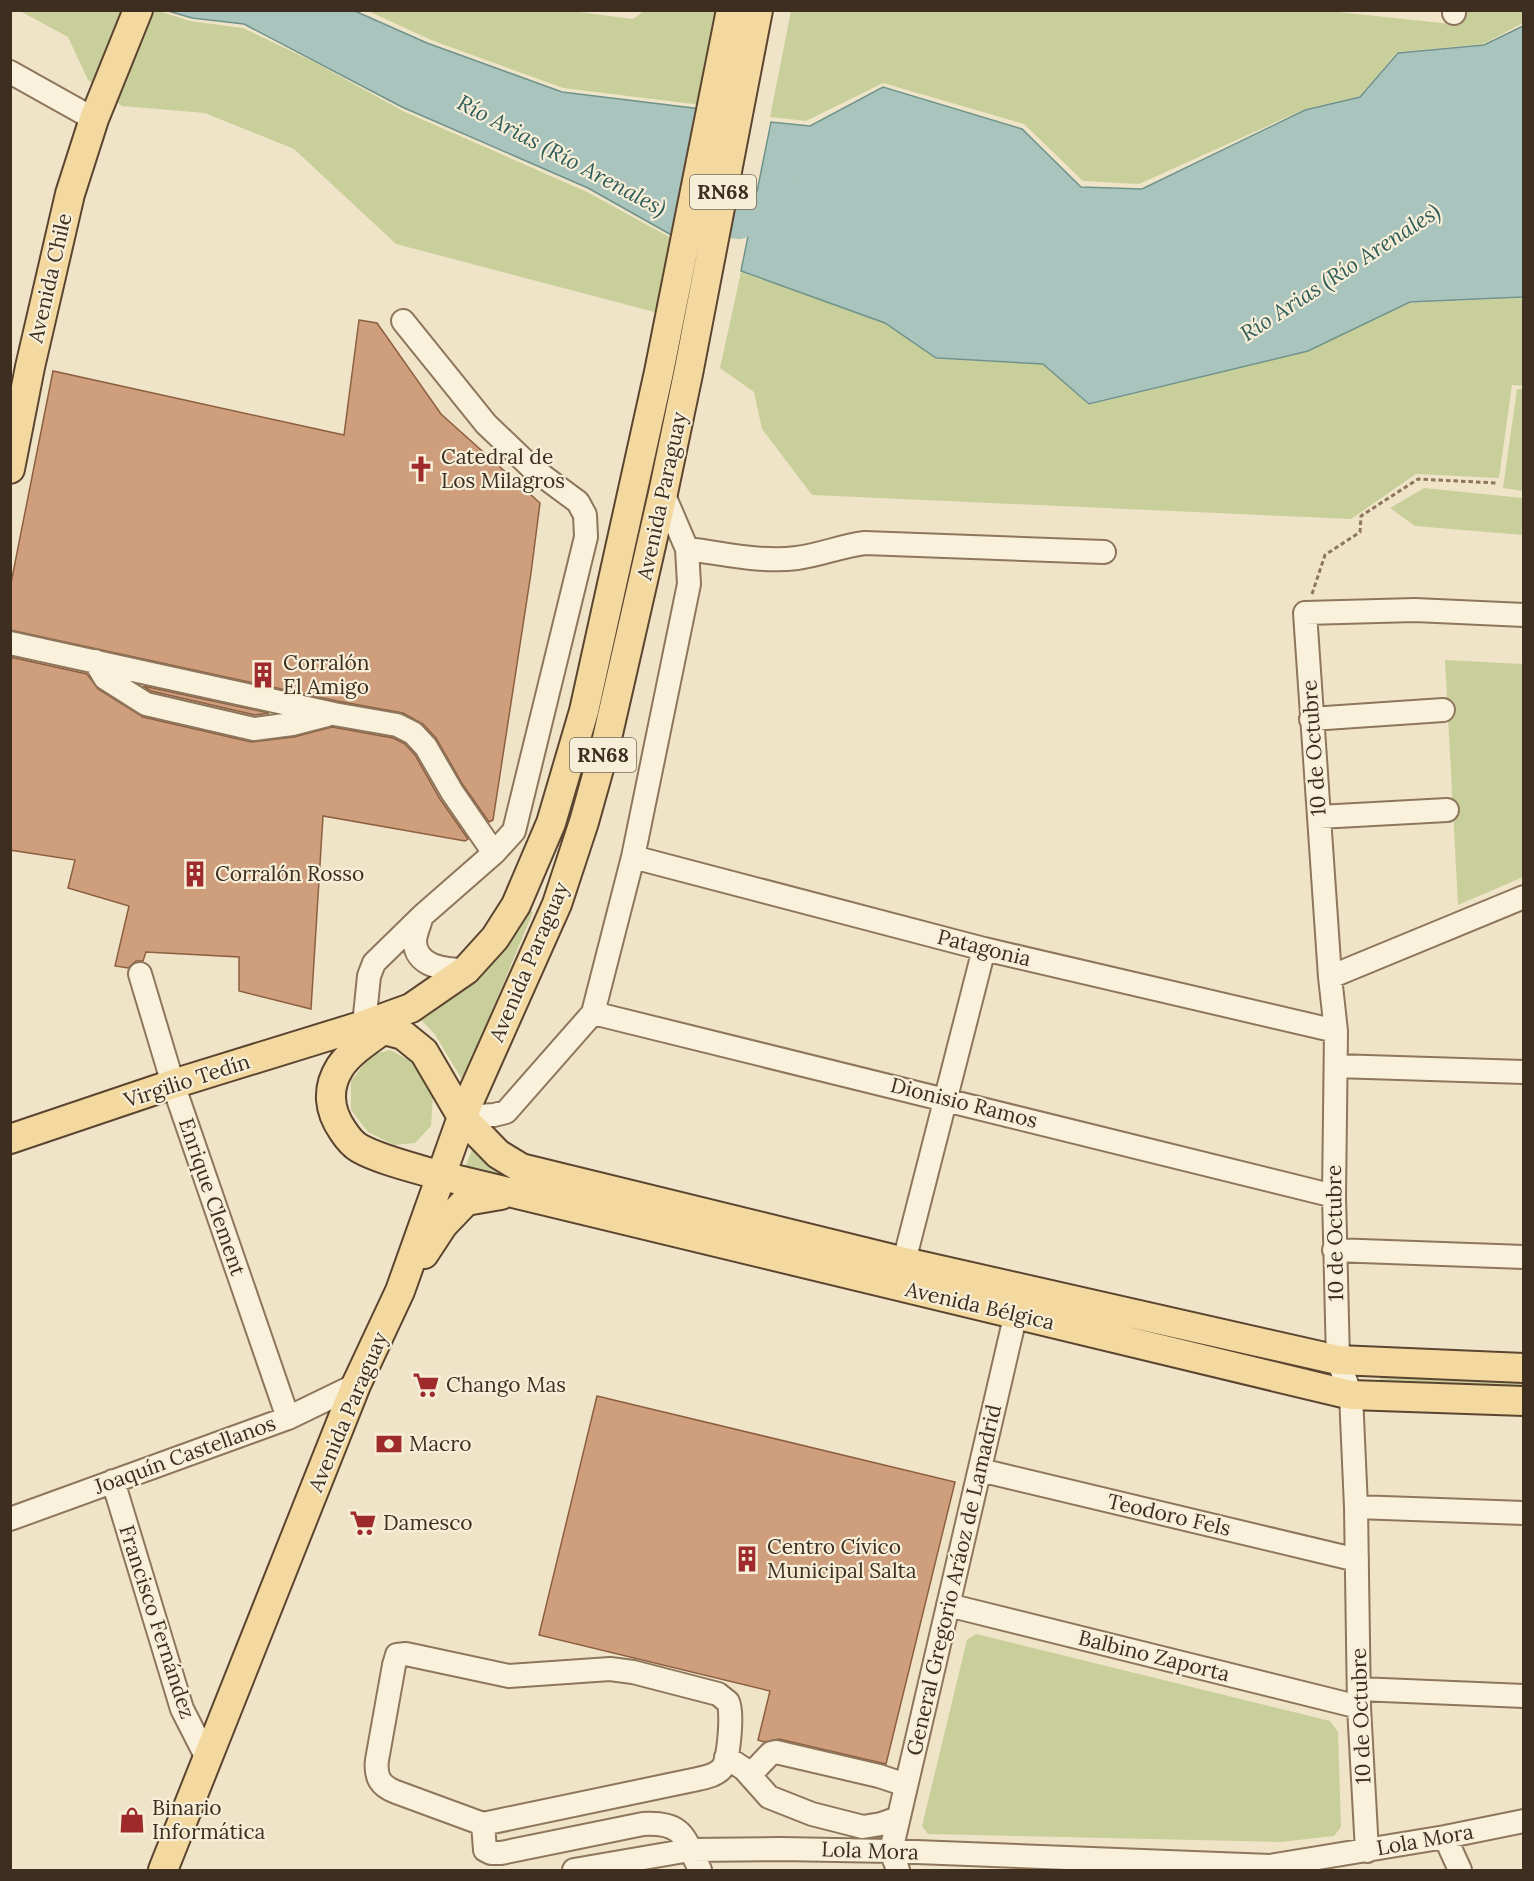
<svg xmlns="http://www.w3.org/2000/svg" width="1534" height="1881" font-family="Lora,serif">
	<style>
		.green { fill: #c9cf9b }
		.water { fill: #a9c4bc; stroke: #6f938a; stroke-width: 1.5 }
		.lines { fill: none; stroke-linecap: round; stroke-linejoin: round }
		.river { stroke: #a9c4bc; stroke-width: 32 }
		.building { fill: #cf9f7d; stroke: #8d5f41; stroke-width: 1.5 }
		.minor-casing { stroke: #8d765c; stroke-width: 26 }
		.major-casing { stroke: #5b4430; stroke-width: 32 }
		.path { stroke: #8d765c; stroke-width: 3; stroke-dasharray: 4.5 3; stroke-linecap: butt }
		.minor { stroke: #faf1dc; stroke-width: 22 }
		.major { stroke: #f3d9a0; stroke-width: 28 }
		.labels { text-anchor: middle; stroke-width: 4.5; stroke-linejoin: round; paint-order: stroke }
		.shield { fill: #f7eed8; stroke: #756857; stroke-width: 1.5 }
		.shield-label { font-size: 20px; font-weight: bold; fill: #3d2e20 }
		.street-label { font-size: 21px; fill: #3d2e20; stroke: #f7eed8 }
		.poi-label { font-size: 21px; fill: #3d2e20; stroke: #f7eed8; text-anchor: start }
		.water-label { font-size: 22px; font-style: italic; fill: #2f5d5a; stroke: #f7eed8 }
	</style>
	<rect width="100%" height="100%" fill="#f0e4c8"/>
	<path class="green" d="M564,10L633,19L644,11H716L701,105L563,88L431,40L368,11Z
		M1319,10L1461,25L1462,11H1523V23L1483,44L1397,52L1360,96L1305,109L1139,184L1083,181L1024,124L883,83L806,121L770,117L791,11Z
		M20,11H159L190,21L243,28L316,63L403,111L587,192L675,240L658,313L396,244L294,149L205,113L122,106L88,80L68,37Z
		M741,272L885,323L936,359L1043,364L1089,405L1308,351L1410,303L1523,298V386L1512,385L1499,478L1416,474L1351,519L812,495L762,429L754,392L720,368Z
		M1517,389H1523V491L1503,488Z
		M1424,488L1523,498V535L1415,526L1390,508Z
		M1445,660L1523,664V877L1458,905Z
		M529,911L533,912L463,1081L434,1033L420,1019L482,975L509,942Z
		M390,1050L415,1063L433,1095L431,1126L415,1143L394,1145L368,1132L351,1110V1081L371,1055Z
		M472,1150L500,1173L503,1178L463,1172Z
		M1380,1376L1523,1379V1391L1380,1383Z
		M976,1634L1330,1721L1338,1732L1341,1827L1334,1836L1281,1842L928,1834L922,1826L967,1640Z"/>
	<path class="water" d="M168,11H355L427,43L562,92L701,109L675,237L588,188L402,107L244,24L192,18Z
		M1523,26V297L1410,302L1308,351L1089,404L1043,364L936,358L885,323L741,271L771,122L810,126L883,87L1022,129L1081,187L1142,189L1305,110L1360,97L1398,53L1484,45Z"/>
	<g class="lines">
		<path class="river" d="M690,218L740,223L761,208L790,193"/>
	</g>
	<path class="building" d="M359,320L377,323L441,414L540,503L531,573L493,820L489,822L463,785L436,738L423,724L403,713L337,701L10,630V588L53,371L344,435Z
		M10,657L87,674L98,689L143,717L251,742L294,737L332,727L393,738L405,744L415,755L440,799L468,839L465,841L323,816L311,1009L239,991V957L146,952L143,961H136L128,968L115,966L129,906L68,888L75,860L10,850Z
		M143,686L269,713L255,715L151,691Z
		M597,1396L955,1482L886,1764L779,1739L764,1742L758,1740L770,1691L539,1635Z"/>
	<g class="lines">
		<g class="minor-casing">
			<path id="minor" d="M1454,13V10
				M10,72L94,119
				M687,549C722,553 761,563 797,558C820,555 841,546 865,543L1104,552
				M10,643L334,714L397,725L413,733L426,747L452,792L494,853
				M95,661L105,678L146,704L254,729L292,724L327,715
				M1311,719L1443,710
				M1319,817L1447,810
				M633,857L984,949L1336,1031
				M422,916C420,923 416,932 415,940C414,967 446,970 466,970
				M140,974L173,1084L288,1418
				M1330,977L1524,897
				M593,1013L1334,1196
				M364,1025L369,976L374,963L422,916L494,853L514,831L586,537L585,515L578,502L532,468L486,424L403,321
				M1336,1066L1524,1072
				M462,1117L494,1115L506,1112L593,1013L633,857L689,584L687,549L663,493
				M1334,1250L1524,1257
				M900,1277L984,949
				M980,1470L1357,1560
				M113,1481L182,1709L208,1760
				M1356,1507L1524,1513
				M10,1519L288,1418L356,1385
				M948,1605L1359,1707
				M406,1654L509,1676L610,1669L633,1672L718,1694L728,1702C733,1712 729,1757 723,1767C717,1776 702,1778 693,1780L483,1824L396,1792C380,1786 375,1777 377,1760L394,1665L397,1655Z
				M1359,1689L1524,1696
				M726,1757L744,1769L769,1797L812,1814L863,1827L881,1824L898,1818
				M750,1775L771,1753L776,1752L879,1776L906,1785
				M483,1824L485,1850L491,1853H501L643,1824C684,1822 684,1837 700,1870
				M1445,1837L1460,1870
				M1367,1851L1359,1707L1356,1507L1351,1395L1338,1360L1334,1196L1336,1031L1330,977L1305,613L1415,610L1524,615
				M574,1870L690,1850L780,1849L891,1851L1270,1866L1445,1837L1524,1821
				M898,1870L891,1851L1019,1300"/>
		</g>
		<g class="major-casing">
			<path id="major" d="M10,469L30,367L70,194L94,119L138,10
				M393,1022C376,1036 352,1049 340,1067C326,1089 329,1111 343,1131C347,1137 352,1144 359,1148C380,1160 418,1169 442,1176L1351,1395L1524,1401
				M369,1026L403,1035L424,1052L462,1117L498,1154L521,1168L905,1262L1338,1360L1524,1368
				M10,1139L173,1084L364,1025L411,1008L466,970L495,938L516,905L551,823L584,711L659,372L731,10
				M424,1254L443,1225L466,1201L501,1195
				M163,1870L356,1385L400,1291L462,1117L557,904L584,822L605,747L663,493L688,374L758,10"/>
		</g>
		<path class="path" d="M1312,594L1325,555L1360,532L1361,516L1418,479L1496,483"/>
		<use href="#minor" class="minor"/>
		<use href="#major" class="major"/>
	</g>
	<defs>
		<g id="church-bare" transform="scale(2.07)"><path d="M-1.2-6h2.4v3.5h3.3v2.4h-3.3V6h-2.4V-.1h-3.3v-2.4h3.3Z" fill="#9e2a2b" stroke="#f7eed8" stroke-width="2.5" paint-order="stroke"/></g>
		<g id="building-bare" transform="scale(2.07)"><path d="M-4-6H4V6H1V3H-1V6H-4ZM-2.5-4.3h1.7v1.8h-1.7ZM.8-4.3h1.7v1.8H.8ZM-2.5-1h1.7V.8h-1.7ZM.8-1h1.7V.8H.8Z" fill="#9e2a2b" stroke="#f7eed8" stroke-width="2.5" paint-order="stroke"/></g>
		<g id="supermarket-bare" transform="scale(2.07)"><path d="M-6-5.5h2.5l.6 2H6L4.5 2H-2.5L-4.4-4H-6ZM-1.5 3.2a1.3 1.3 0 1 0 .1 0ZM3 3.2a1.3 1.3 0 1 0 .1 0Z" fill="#9e2a2b" stroke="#f7eed8" stroke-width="2.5" paint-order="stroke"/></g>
		<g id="bank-bare" transform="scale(2.07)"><path d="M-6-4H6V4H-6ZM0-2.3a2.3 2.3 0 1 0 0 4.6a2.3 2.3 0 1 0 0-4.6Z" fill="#9e2a2b" stroke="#f7eed8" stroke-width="2.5" paint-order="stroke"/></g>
		<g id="shop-bare" transform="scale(2.07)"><path d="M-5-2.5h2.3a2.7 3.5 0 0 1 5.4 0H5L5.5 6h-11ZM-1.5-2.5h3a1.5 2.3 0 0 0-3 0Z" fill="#9e2a2b" stroke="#f7eed8" stroke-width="2.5" paint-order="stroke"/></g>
	</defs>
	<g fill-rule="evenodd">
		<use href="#church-bare" x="421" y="469"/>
		<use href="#building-bare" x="263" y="675"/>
		<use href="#building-bare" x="195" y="874"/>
		<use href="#supermarket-bare" x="426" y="1385"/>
		<use href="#bank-bare" x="389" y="1444"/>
		<use href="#supermarket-bare" x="363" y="1523"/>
		<use href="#building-bare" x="747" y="1559"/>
		<use href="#shop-bare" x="132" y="1820"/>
	</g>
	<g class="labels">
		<g class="shield">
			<rect x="690" y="175" width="66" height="34" rx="4.5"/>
			<rect x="570" y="738" width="66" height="34" rx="4.5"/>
		</g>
		<g class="shield-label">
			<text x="723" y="199">RN68</text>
			<text x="603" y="762">RN68</text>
		</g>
		<g class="street-label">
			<text transform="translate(50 278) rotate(-77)" y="7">Avenida Chile</text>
			<text transform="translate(662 496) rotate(-78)" y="7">Avenida Paraguay</text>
			<text transform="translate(1314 748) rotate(-94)" y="7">10 de Octubre</text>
			<text transform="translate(984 948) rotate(14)" y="7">Patagonia</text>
			<text transform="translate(529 962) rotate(-67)" y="7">Avenida Paraguay</text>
			<text transform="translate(187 1081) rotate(-18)" y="7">Virgilio Tedín</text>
			<text transform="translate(964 1103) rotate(14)" y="7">Dionisio Ramos</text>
			<text transform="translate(212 1197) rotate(71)" y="7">Enrique Clement</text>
			<text transform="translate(1335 1233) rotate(-91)" y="7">10 de Octubre</text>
			<text transform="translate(980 1306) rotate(13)" y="7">Avenida Bélgica</text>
			<text transform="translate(348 1412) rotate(-67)" y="7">Avenida Paraguay</text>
			<text transform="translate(185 1455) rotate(-20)" y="7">Joaquín Castellanos</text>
			<text transform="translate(1169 1515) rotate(13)" y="7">Teodoro Fels</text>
			<text transform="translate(954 1580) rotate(-77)" y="7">General Gregorio Aráoz de Lamadrid</text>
			<text transform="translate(157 1622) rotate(72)" y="7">Francisco Fernández</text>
			<text transform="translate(1154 1656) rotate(14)" y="7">Balbino Zaporta</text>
			<text transform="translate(1361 1716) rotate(-92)" y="7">10 de Octubre</text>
			<text transform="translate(1425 1840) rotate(-10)" y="7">Lola Mora</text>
			<text transform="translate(870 1851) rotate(2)" y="7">Lola Mora</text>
		</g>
		<g class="poi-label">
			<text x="441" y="464">Catedral de<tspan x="441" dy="24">Los Milagros</tspan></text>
			<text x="283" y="670">Corralón<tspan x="283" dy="24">El Amigo</tspan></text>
			<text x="215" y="881">Corralón Rosso</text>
			<text x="446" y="1392">Chango Mas</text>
			<text x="409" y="1451">Macro</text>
			<text x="383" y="1530">Damesco</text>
			<text x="767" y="1554">Centro Cívico<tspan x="767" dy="24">Municipal Salta</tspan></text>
			<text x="152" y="1815">Binario<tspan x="152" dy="24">Informática</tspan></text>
		</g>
		<g class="water-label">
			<text transform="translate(562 155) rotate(28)" y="8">Río Arias (Río Arenales)</text>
			<text transform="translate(1340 272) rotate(-33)" y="8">Río Arias (Río Arenales)</text>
		</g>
	</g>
	<rect width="1534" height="1881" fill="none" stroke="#3d2e20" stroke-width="24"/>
</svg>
